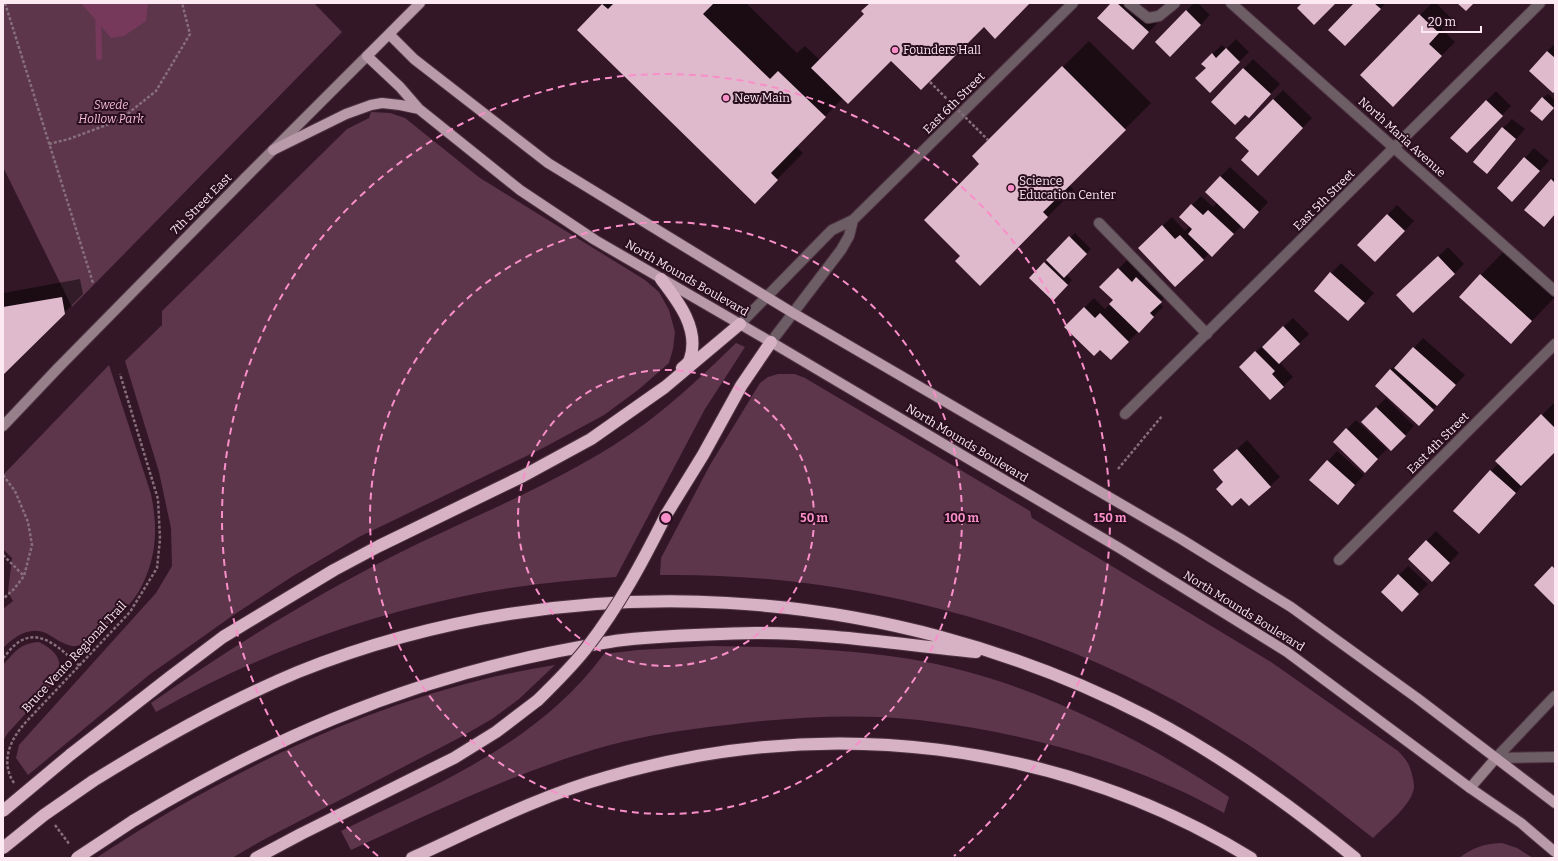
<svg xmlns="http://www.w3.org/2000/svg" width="1558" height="861" font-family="Bitter,serif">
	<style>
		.green { fill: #5d364b }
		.water { fill: #76395c }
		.shadow { fill: #0007 }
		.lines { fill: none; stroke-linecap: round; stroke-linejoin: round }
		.stream { stroke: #76395c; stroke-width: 6 }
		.building { fill: #dfb9cc }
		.service-casing { stroke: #4f3443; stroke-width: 12 }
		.minor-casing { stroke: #4f3443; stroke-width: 12 }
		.tertiary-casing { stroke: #4f3443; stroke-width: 12 }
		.secondary-casing { stroke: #4f3443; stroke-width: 12 }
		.primary-casing { stroke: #4f3443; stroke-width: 12 }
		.motorway-casing { stroke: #4f3443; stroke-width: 14 }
		.path { stroke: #876e7b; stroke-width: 2.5; stroke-dasharray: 3 2; stroke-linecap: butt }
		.service { stroke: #6d5e65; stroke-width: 10 }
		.minor { stroke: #6d5e65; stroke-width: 10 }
		.tertiary { stroke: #6d5e65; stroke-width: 10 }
		.secondary { stroke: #98808b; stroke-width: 10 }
		.primary { stroke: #b99aa9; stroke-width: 10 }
		.motorway { stroke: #d7b1c4; stroke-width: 12 }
		.secondary-bridge-casing { stroke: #4f3443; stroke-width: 12; stroke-linecap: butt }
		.motorway-bridge-casing { stroke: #4f3443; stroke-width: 14; stroke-linecap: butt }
		.path-bridge { stroke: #876e7b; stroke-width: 2.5; stroke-dasharray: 3 2; stroke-linecap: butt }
		.secondary-bridge { stroke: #98808b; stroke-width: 10 }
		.motorway-bridge { stroke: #d7b1c4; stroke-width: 12 }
		.ring { fill: none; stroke: #f98fc9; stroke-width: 2; stroke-dasharray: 7 5 }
		.poi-dot { fill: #f98fc9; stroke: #290e1d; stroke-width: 1.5 }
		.labels { text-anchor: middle; stroke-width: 4; stroke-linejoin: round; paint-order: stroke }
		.poi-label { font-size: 12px; fill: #fde9f2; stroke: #290e1d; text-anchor: start }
		.street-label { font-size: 12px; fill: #fde9f2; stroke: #290e1d }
		.park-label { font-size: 12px; font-style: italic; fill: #f5bbd8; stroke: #290e1d }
		.centre { fill: #f98fc9; stroke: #290e1d; stroke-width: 2 }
		.ring-label { font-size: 12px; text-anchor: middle; font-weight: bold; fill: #f98fc9; stroke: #290e1d; stroke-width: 4; stroke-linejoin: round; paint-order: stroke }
	</style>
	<rect width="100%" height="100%" fill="#331727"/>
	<path class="green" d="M3,3H314L342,32L72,307L3,167Z
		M371,112L390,113L405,118L480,178L645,280L659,292L669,310L675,332L673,349L669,363L638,390L604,415L543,448L359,537L293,576L232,616L149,675L28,775L16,758L19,745L156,593L172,566L171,528L159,472L125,361L162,325V311L347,129L369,118Z
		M736,343L745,347L705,409L616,577C559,581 502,587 446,600C344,622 246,661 156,712L151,703C230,648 312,597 397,554C479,513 572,478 646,423C678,399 707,371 736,343Z
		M109,365L151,494C158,529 157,559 139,591C132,603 121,613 111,623C100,633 92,644 76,646C70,647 64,643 59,641C54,638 49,634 43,632C27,627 13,638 3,648V609L13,601L8,592L12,558L3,549V475Z
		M778,374H795L805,378L1030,511L1032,518L1271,662L1398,751C1405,758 1410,764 1412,775C1413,778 1414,783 1414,787C1413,804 1385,826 1373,838C1326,801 1279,763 1228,732C1062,627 856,572 660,575L661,558L710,465L760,383L768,377Z
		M39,642C56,651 62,658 59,677L7,734L3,741V665C15,652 20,643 39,642Z
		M711,646C777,647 844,648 910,659C1024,678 1133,734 1229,797L1224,813C1209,805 1195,797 1179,790C1098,753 1007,730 919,720C857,713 789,717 727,725C688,729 648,735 610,745C520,770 436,811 351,850L341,831C439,783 537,744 604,654L638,650Z
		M555,665L519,699L492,719L459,738L263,840L232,858H96C231,768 393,690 555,665Z
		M1502,843L1517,848L1533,858H1459C1472,848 1486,843 1502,843Z"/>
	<path class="water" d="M81,3H148L146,21L124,36L111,38Z"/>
	<path class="shadow" d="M605,3H746L797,53L805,46L820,60L866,14L871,3H1029L984,26L891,59L843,98L796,146L803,153L755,202L578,30Z
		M1113,3H1137L1158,22L1142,40Z
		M1194,3H1198L1210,15L1180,47L1156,42Z
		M1355,3H1386L1355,35Z
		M1432,3H1436L1452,19L1442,29L1455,42L1407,91L1361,75Z
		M1236,39L1249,52L1210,91L1207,68L1212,54L1222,45L1226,49Z
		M1089,41L1151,103L1069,185L1074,190L980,285L962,256L981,164L973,156Z
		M1555,44V90L1547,51Z
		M1253,59L1280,84L1258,107L1245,114L1212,102Z
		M1283,90L1312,118L1267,165L1273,100Z
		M1496,91L1511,106L1476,142L1452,137Z
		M1548,94L1555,100V106L1547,116L1543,98Z
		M1512,119L1525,129L1487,172L1503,128Z
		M1534,148L1549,161L1512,201L1498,188Z
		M1230,167L1268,202L1254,218L1242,225L1222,246L1209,253L1203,260L1149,238L1172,217L1185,231L1190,226L1192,205L1201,196L1213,207L1217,202L1220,177Z
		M1555,176V214L1552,180Z
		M1397,205L1414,221L1385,252L1358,245Z
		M1075,233L1091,249L1066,274L1072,280L1053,300L1030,278Z
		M1448,247L1464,264L1454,274L1407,286Z
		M1507,248L1555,292V297L1511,343L1460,297Z
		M1128,259L1170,292L1159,303L1163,307L1111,359L1100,349L1065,327L1094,298L1105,309L1114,300L1101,287Z
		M1341,263L1374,293L1358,311L1315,290Z
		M80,279L83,294L3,374V293Z
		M1293,318L1309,334L1282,360L1283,361L1281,364L1293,377L1270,399L1249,358Z
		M1423,338L1465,375L1428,415L1390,370L1400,361L1401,362Z
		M1386,398L1414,426L1401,440L1362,422Z
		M1555,402V451L1528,478L1529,479L1479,533L1491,471L1499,463L1496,461Z
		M1356,420L1387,449L1365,471L1334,442Z
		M1247,440L1280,477L1270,486L1224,482V461Z
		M1337,451L1364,475L1338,504L1328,461Z
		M1436,531L1459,553L1432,581L1409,559Z
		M1408,566L1428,584L1402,611L1399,575Z"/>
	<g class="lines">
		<path class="stream" d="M98,3L99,57"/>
	</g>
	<path class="building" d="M614,3H712L713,4L703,14L770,79L778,71L826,117L771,173L778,180L755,204L577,30L602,4L608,9Z
		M870,3H1030L995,39L984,27L921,90L891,61L848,104L811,68L864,14L861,11Z
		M1111,3H1117L1149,32L1133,50L1097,18Z
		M1302,3H1336L1314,25L1297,8Z
		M1354,3H1374L1381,9L1345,46L1328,30Z
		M1457,3H1474L1466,11Z
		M1186,10L1201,25L1170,57L1155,42Z
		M1419,14L1439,33L1429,44L1442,56L1393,107L1360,75Z
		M1226,48L1240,62L1210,93L1195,78L1206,68L1201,64L1212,53L1216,58Z
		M1547,51L1555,58V91L1553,93L1529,71Z
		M1062,66L1126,130L1043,212L1048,217L980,286L955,261L960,256L924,220L979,164L972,156Z
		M1243,68L1271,94L1249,118L1245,115L1235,125L1211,102Z
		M1542,97L1554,108L1542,121L1530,111Z
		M1273,99L1303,128L1258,176L1241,160L1249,151L1235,138Z
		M1486,100L1503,116L1467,153L1450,138Z
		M1502,127L1516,139L1487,174L1473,162Z
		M1524,157L1540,171L1512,202L1497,188Z
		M1220,176L1259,212L1244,229L1205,192Z
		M1551,179L1555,183V214L1544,227L1524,210Z
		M1191,204L1203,215L1208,210L1234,234L1212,257L1188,234L1192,229L1179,217Z
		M1387,214L1405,231L1375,262L1357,245Z
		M1162,225L1175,239L1180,235L1204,260L1175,287L1138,248Z
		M1069,236L1087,254L1064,278L1046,260Z
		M1438,256L1455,274L1413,313L1396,295Z
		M1044,262L1068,285L1053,301L1029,278Z
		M1118,268L1132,282L1136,277L1162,302L1150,313L1154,317L1139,333L1109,304L1113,300L1099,287Z
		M1330,272L1365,303L1348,321L1314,291Z
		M1480,274L1532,321L1511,344L1459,297Z
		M62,297L65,314L3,375V307Z
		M1084,307L1095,318L1100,313L1129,342L1111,360L1100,350L1094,356L1064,327Z
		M1283,326L1300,344L1279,364L1262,347Z
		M1413,347L1456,385L1437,406L1394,368Z
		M1255,351L1275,371L1272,374L1284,387L1270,400L1239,367Z
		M1390,369L1434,410L1419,426L1375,386Z
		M1376,407L1406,436L1391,451L1361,422Z
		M1541,414L1555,428V452L1521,486L1495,461Z
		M1346,428L1378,459L1365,473L1333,442Z
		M1237,449L1271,487L1249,506L1241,498L1232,506L1216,489L1223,482L1213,470Z
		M1327,460L1355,485L1338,505L1309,480Z
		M1490,470L1516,493L1479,534L1453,511Z
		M1426,540L1450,563L1432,582L1408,559Z
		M1552,566L1555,569V606L1534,585Z
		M1398,574L1419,594L1402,612L1381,592Z"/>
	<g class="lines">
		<g class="service-casing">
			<path id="service" d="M1129,3L1148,18L1159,16L1175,3
				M1099,223L1207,334
				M1496,758L1555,757"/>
		</g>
		<g class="minor-casing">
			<path id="minor" d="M1125,414L1540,3
				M1339,560L1555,344"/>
		</g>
		<g class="tertiary-casing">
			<path id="tertiary" d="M1231,3L1555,291
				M740,324L824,238L832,230L853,220L1073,3
				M771,342L841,250L849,236L853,220
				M1496,758L1555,696"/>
		</g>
		<g class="secondary-casing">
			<path id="secondary" d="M245,178L367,56
				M3,426L58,368
				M1470,788L1496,758"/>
		</g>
		<g class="primary-casing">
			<path id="primary" d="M420,3L367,56L400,87L419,109L520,190L595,240L771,342L1121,549L1287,652L1470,788L1521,823L1555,852
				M389,34L414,59L548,163L793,313L1181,539L1291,607L1417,698L1555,803
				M273,150L346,114L371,105L382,103L400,105L419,109"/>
		</g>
		<g class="motorway-casing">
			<path id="motorway" d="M661,279C678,301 700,329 690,359C689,362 685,366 682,368
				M666,515L703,455L741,386L771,342
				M70,755L170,677L223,637L334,570L379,546L523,476L591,439L665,387L740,324
				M93,781C159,740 226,702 298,672C570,563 886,582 1146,716C1221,755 1289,804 1355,858
				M133,821C266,741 397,684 549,653C574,648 599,643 623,640C667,635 712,634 756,633C829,633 903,645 976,652
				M256,858L301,834L454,758L496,732L538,700
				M412,858C476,829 539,796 607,777C824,714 1058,740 1251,858"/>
		</g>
		<path class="path" d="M5,3L93,283
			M49,144L69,139L120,120L156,91L190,34L182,3
			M1118,469L1162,416
			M3,475L15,491L28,522L32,545L24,576L14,589L3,599
			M3,555L24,576
			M3,658C7,654 11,648 16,644C40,625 62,651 80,666
			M14,783C0,762 10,740 25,723L130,612L157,568L160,539L158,499L120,374
			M55,825L70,845"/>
		<use href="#service" class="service"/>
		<use href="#minor" class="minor"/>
		<use href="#tertiary" class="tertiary"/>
		<use href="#secondary" class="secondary"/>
		<use href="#primary" class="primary"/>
		<use href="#motorway" class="motorway"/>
		<g class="secondary-bridge-casing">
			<path id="secondary-bridge" d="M58,368L245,178"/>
		</g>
		<g class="motorway-bridge-casing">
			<path id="motorway-bridge" d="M538,700C555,683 573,666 588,646C619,606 643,561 666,515
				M3,811L70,755
				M3,848L44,815L93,781
				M77,858L133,821"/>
		</g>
		<path class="path-bridge" d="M930,82L988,140"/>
		<use href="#secondary-bridge" class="secondary-bridge"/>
		<use href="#motorway-bridge" class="motorway-bridge"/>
	</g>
	<g class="ring">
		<circle cx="666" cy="518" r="148"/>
		<circle cx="666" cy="518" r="296"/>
		<path d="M378 856A444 444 0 1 1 954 856"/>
	</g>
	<g class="poi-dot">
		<circle cx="895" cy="50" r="4"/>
		<circle cx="726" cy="98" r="4"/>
		<circle cx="1011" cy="188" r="4"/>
	</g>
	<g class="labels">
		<g class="poi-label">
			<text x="903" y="54">Founders Hall</text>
			<text x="734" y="102">New Main</text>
			<text x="1019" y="185">Science<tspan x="1019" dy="14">Education Center</tspan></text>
		</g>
		<g class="street-label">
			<text transform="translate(954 103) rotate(-45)" y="4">East 6th Street</text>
			<text transform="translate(1402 137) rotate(42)" y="4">North Maria Avenue</text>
			<text transform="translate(1324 200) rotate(-45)" y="4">East 5th Street</text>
			<text transform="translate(201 204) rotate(-45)" y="4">7th Street East</text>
			<text transform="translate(687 278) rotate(30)" y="4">North Mounds Boulevard</text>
			<text transform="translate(967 443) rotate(31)" y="4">North Mounds Boulevard</text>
			<text transform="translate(1438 443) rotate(-45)" y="4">East 4th Street</text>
			<text transform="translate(1244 611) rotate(32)" y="4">North Mounds Boulevard</text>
			<text transform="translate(74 657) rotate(-47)" y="4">Bruce Vento Regional Trail</text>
		</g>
		<g class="park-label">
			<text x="111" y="109">Swede<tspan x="111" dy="14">Hollow Park</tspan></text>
		</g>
	</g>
	<circle cx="666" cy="518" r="6" class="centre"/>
	<g class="ring-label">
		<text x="814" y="522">50 m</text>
		<text x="962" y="522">100 m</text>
		<text x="1110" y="522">150 m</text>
	</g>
	<rect width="1558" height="861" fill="none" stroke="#fde9f2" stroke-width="8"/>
	<path d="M1422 26v6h59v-6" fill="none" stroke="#fde9f2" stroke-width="2"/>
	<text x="1428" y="26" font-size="12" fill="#fde9f2" stroke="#290e1d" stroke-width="3" paint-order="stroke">20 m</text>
</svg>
